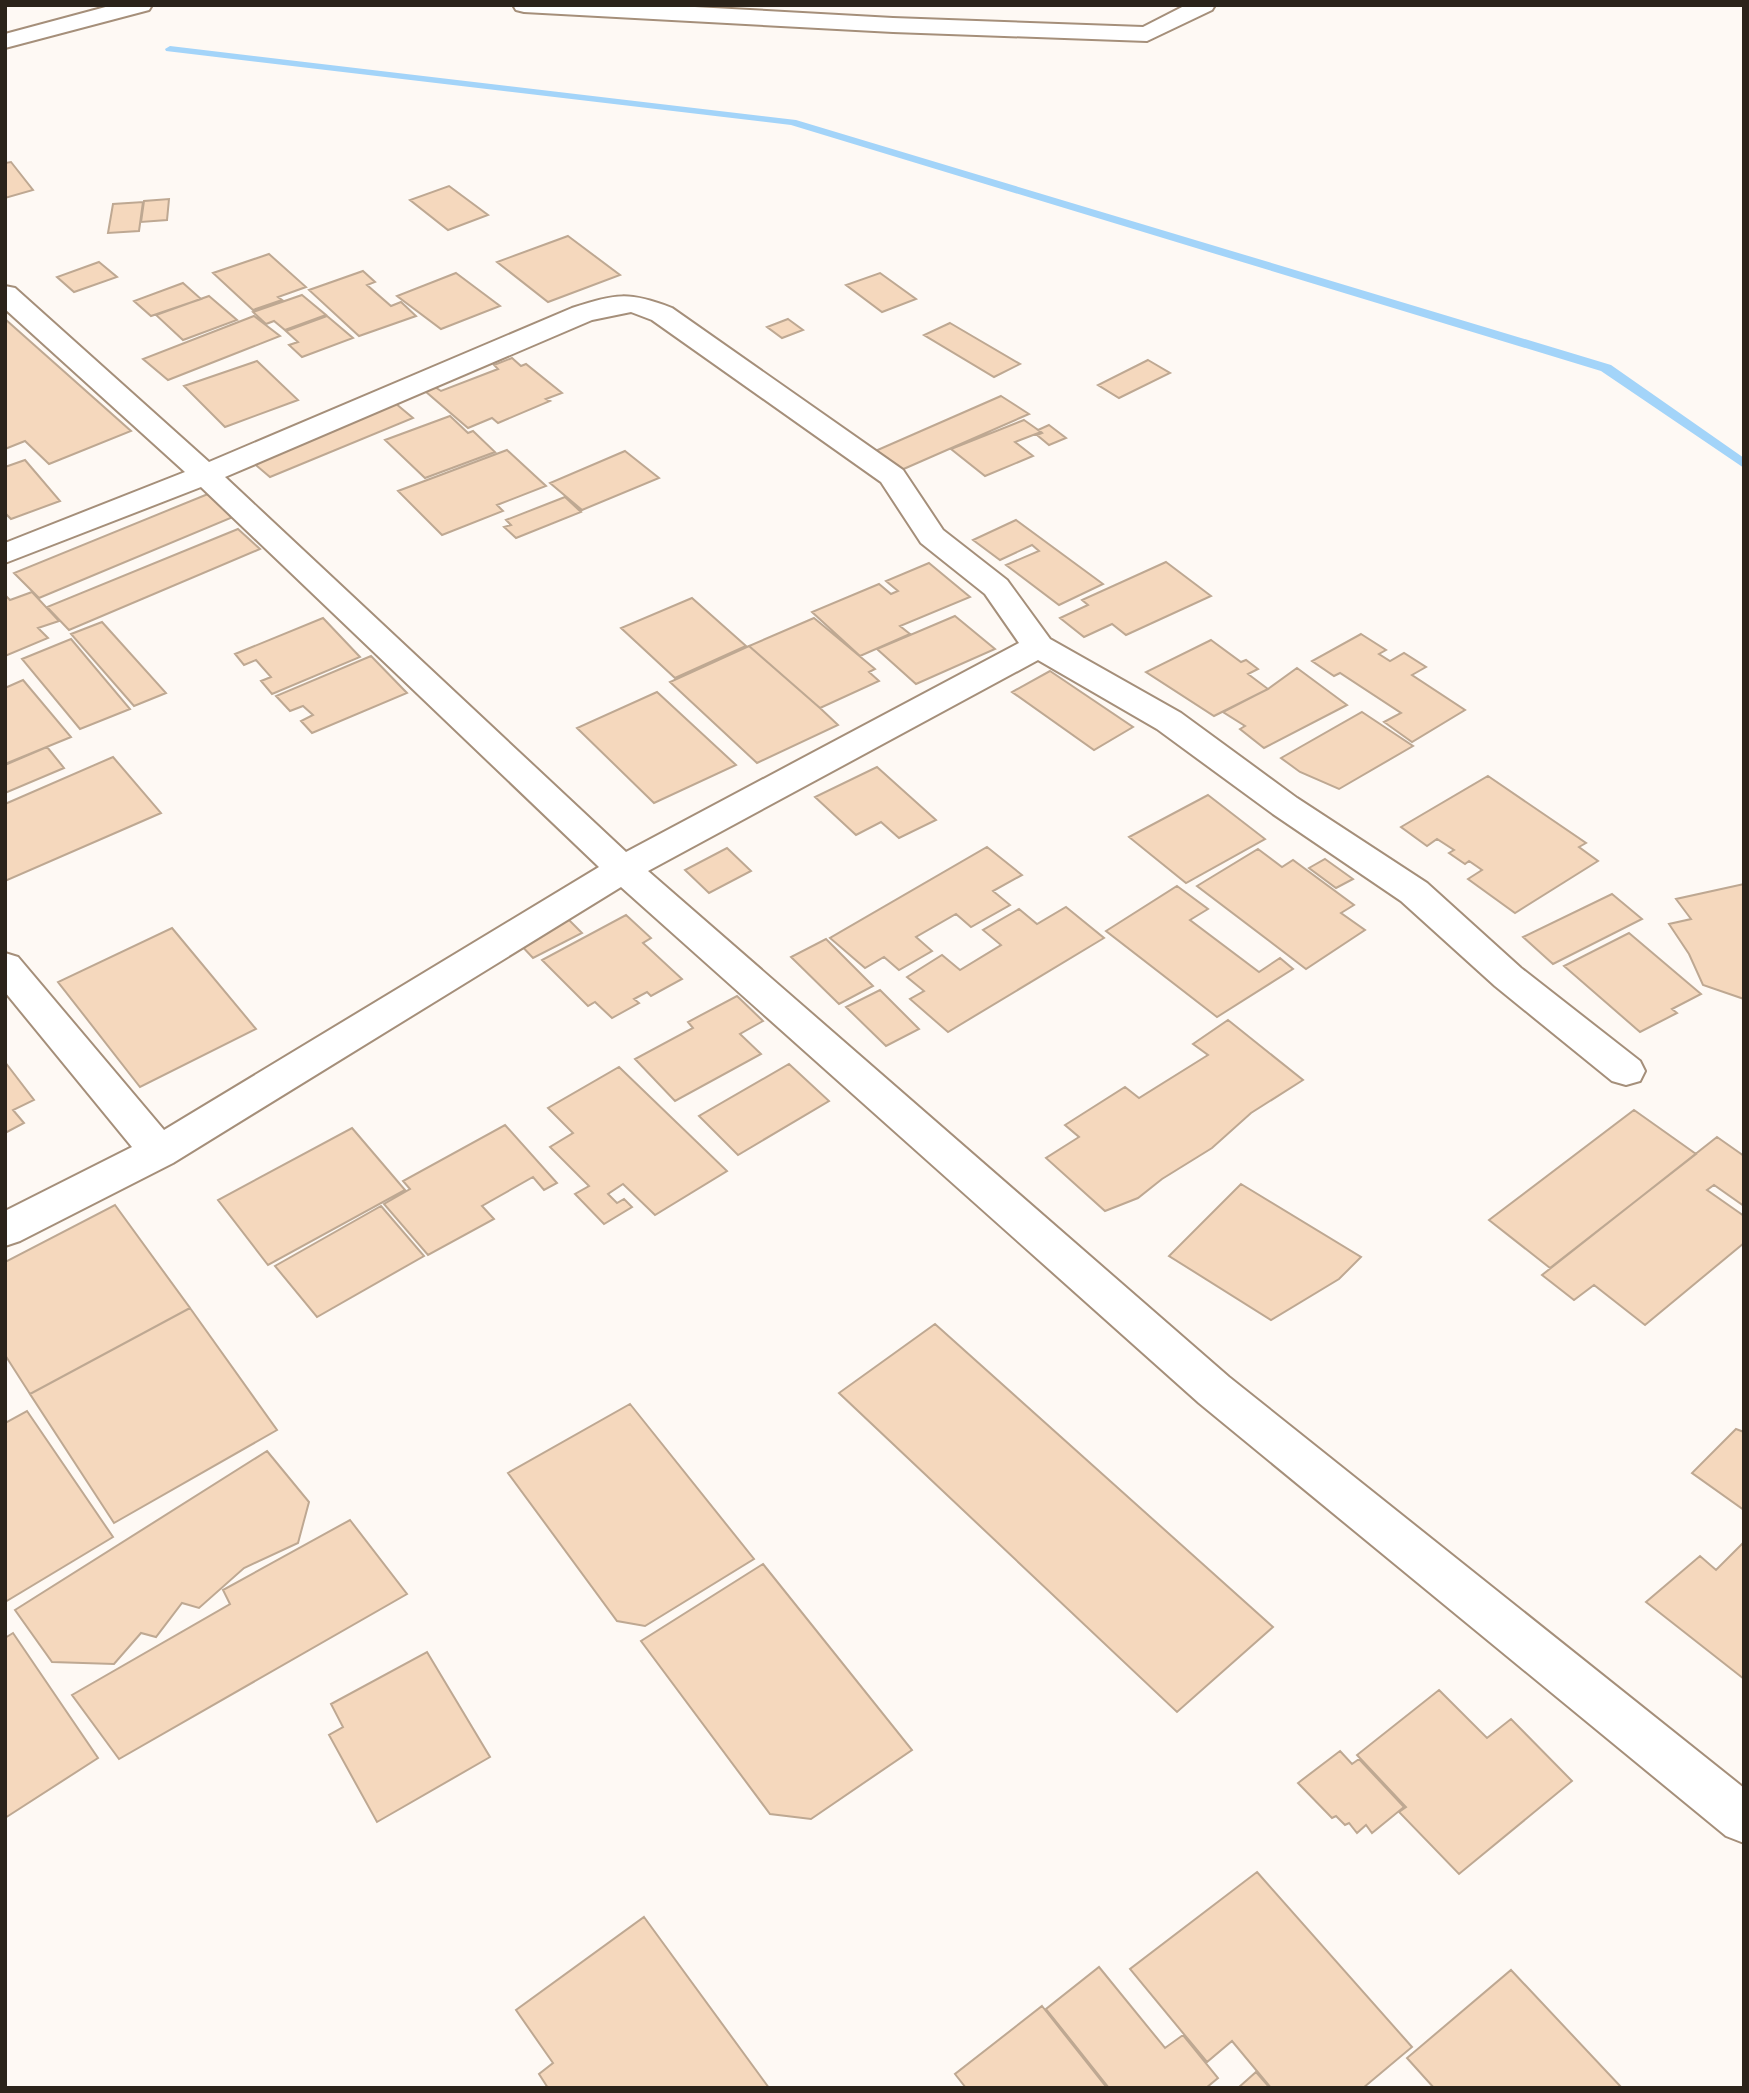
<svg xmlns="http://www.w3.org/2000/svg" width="1749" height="2093" font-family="Signika,sans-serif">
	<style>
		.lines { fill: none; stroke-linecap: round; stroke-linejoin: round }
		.stream { fill: #a3d4f9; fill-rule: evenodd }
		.building { fill: #f5d8bd; stroke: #bea892; stroke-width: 2 }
		.minor-casing { stroke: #a58f7a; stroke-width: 4 }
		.minor { fill: #fff; fill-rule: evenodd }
	</style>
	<rect width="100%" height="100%" fill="#fef9f4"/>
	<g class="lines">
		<path class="stream" d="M170,46L796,120L1611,365L1744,458V468L1601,371L791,125L166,51L165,49Z"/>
	</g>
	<path class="building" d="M11,162L33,190L5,198V163Z
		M449,186L488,215L448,230L410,200Z
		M169,199L167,220L141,222L144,201Z
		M143,202L139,231L108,233L113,204Z
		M568,236L620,275L548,302L497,262Z
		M269,254L306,287L278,297L282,300L253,310L213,273Z
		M99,262L117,277L74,292L57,277Z
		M363,271L375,282L367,285L391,306L401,302L416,316L359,336L309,290Z
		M456,273L500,306L441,329L397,296Z
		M880,273L916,299L882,312L846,285Z
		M183,283L201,299L151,316L134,301Z
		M302,295L326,315L285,330L274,321L266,324L253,312Z
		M209,296L237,320L183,340L156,315Z
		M254,316L280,336L168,380L143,359Z
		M327,316L353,338L302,357L289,345L298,342L286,331Z
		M5,319L131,431L49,464L25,441L5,449Z
		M788,319L803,330L782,338L767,327Z
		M950,323L1020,364L994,377L924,335Z
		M512,358L521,366L526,364L562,393L546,399L550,401L498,423L492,418L468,428L425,391L435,387L441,391L498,369L494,365Z
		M1148,360L1170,373L1119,398L1098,385Z
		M257,361L298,400L225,427L184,386Z
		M1001,396L1029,414L899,471L873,452Z
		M395,403L413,418L270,477L251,461Z
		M450,416L468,433L473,431L495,452L425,478L385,440Z
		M1024,420L1041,432L1015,442L1033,456L985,476L951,449Z
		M1049,425L1066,438L1049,445L1037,435L1042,433L1038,430Z
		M507,450L546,486L497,505L503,511L442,535L398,491Z
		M625,451L659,478L582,510L550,483Z
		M25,460L60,501L11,519L5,513V467Z
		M208,494L233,517L39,598L14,573Z
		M565,497L581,512L516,538L504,527L511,525L506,520Z
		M1016,520L1103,584L1059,605L1006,565L1039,551L1032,545L1000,560L973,540Z
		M238,529L260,549L69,630L47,607Z
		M1166,562L1211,596L1126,635L1112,624L1084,637L1060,618L1088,605L1082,600Z
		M929,563L970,597L900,626L910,634L860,656L812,612L879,584L891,594L898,591L886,581Z
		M32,592L59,621L38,628L48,638L5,656V595L10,600Z
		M692,598L746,646L675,678L621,628Z
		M955,616L995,649L916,684L877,649Z
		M323,618L360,657L272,694L261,681L271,677L256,660L244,665L235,654Z
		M814,618L875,669L869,672L879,681L820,708L749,646Z
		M102,622L166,693L134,706L71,634Z
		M1361,634L1386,650L1379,654L1390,661L1404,653L1426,667L1412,675L1465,710L1412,742L1384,722L1401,713L1340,673L1334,676L1312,661Z
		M71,639L130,709L80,729L22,659Z
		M1211,640L1241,662L1246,660L1258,669L1248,674L1268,689L1214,716L1146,672Z
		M749,646L820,708L838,725L757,763L670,682Z
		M371,656L407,693L312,733L301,721L313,715L303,706L290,711L276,696Z
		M1297,668L1347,705L1264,748L1240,729L1245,726L1223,712L1268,689Z
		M1050,671L1133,727L1094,750L1012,692Z
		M23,680L71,737L5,764V688Z
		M657,692L736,765L654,803L577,728Z
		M1362,712L1413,746L1339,789L1300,772L1281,758Z
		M47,747L64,768L5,793V765Z
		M113,757L161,813L5,881V804Z
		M877,767L936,820L899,838L881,822L856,835L815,797Z
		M1488,776L1586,843L1579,847L1598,861L1515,913L1468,879L1482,870L1469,861L1465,864L1449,853L1454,850L1437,839L1427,846L1401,827Z
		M1208,795L1265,839L1186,883L1129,837Z
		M987,847L1022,875L993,891L1010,905L971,927L956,914L916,937L932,951L899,970L884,957L865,968L830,938Z
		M727,848L751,871L709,893L685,870Z
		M1258,849L1282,867L1293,860L1354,905L1341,913L1365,930L1306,969L1197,886Z
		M1325,859L1353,879L1336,888L1309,868Z
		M1744,884V999L1703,985L1689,954L1669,924L1691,919L1676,899Z
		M1177,886L1208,909L1190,920L1259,972L1280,958L1293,969L1217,1017L1106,931Z
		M1612,894L1642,919L1553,964L1523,937Z
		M1066,907L1104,938L948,1032L910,999L924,991L907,977L942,955L960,970L1001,945L983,930L1019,909L1037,924Z
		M626,915L651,938L643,943L682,979L651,996L647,992L634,999L639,1003L612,1018L595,1002L588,1006L542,960Z
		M565,916L582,933L533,958L517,941Z
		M172,928L256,1029L140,1087L58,982Z
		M1629,933L1701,994L1672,1009L1677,1013L1640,1032L1564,966Z
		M826,939L873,986L839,1004L791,957Z
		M880,990L919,1029L886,1046L846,1007Z
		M737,996L763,1021L740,1034L761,1054L675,1101L635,1059L693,1028L688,1022Z
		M1228,1020L1303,1080L1251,1113L1212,1148L1162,1179L1138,1198L1105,1211L1046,1158L1079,1137L1065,1125L1125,1087L1139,1098L1208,1055L1193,1044Z
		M5,1062L34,1100L13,1110L24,1123L5,1133Z
		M789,1064L829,1101L738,1155L699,1116Z
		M619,1067L727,1171L655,1215L623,1184L608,1194L617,1203L624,1199L632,1207L604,1224L575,1194L589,1186L550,1147L573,1133L548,1108Z
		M1634,1110L1696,1154L1550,1268L1489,1220Z
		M505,1125L557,1183L544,1190L533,1177L482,1206L494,1219L428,1255L384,1204L410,1189L403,1181Z
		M352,1128L405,1190L268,1265L218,1200Z
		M1717,1137L1744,1156V1206L1714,1185L1707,1190L1744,1216V1243L1645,1325L1594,1285L1574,1300L1542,1275Z
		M1241,1184L1361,1257L1339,1279L1271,1320L1169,1256Z
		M115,1205L190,1308L30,1394L5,1355V1262Z
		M381,1206L424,1256L317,1317L275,1266Z
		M190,1308L277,1430L114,1523L30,1394Z
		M935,1324L1273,1627L1177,1712L839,1393Z
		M630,1404L754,1559L645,1626L617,1621L508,1473Z
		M27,1411L113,1537L5,1602V1423Z
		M1736,1429L1744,1432V1510L1692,1473Z
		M267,1451L309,1502L298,1543L244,1568L199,1608L182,1603L156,1637L141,1633L114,1664L52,1662L15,1610Z
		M350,1520L407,1594L119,1759L72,1695L230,1604L223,1590Z
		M1744,1542V1679L1646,1602L1700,1556L1716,1570Z
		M763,1564L912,1750L811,1819L770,1814L641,1641Z
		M13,1633L98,1758L5,1818V1638Z
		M427,1652L490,1757L377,1822L329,1735L343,1727L331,1704Z
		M1439,1690L1487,1738L1511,1719L1572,1781L1459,1874L1399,1812L1406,1807L1357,1755Z
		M1340,1751L1352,1764L1359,1759L1404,1807L1372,1833L1366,1825L1357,1833L1349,1823L1345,1825L1336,1816L1332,1818L1298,1783Z
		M1257,1872L1412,2047L1363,2088H1271L1232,2041L1207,2062L1130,1969Z
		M644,1917L769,2088H548L539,2074L553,2063L516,2010Z
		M1099,1967L1165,2048L1183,2035L1218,2078L1206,2088H1109L1046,2009Z
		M1511,1970L1622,2088H1434L1407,2058Z
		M1042,2006L1107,2088H966L955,2074Z
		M1256,2072L1270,2088H1238Z"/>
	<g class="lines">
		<g class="minor-casing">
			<path id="minor" d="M113,5H152L149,10L5,48V34Z
				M513,5H658L893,18L1143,27L1186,5H1215L1212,10L1147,41L893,32L524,12L516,10Z
				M5,286L15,288L209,462L572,308C617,294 627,291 672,308L903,470L943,530L1007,580L1050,639L1181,713L1297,798L1427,883L1521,968L1640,1061L1645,1071L1640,1081L1626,1085L1612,1081L1495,986L1401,901L1273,814L1157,729L1038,660L648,871L1229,1377L1744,1788V1843L1726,1836L1199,1403L621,887L173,1163L20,1241L5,1246V1211L132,1147L5,992V953L18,957L164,1130L599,867L201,487L5,563V543L185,472L5,309ZM631,312L652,320L881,482L921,543L985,594L1019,643L626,852L225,477L592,320Z"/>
		</g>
		<use href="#minor" class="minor"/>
	</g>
	<rect width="1749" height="2093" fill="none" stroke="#2b231a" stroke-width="14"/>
</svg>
